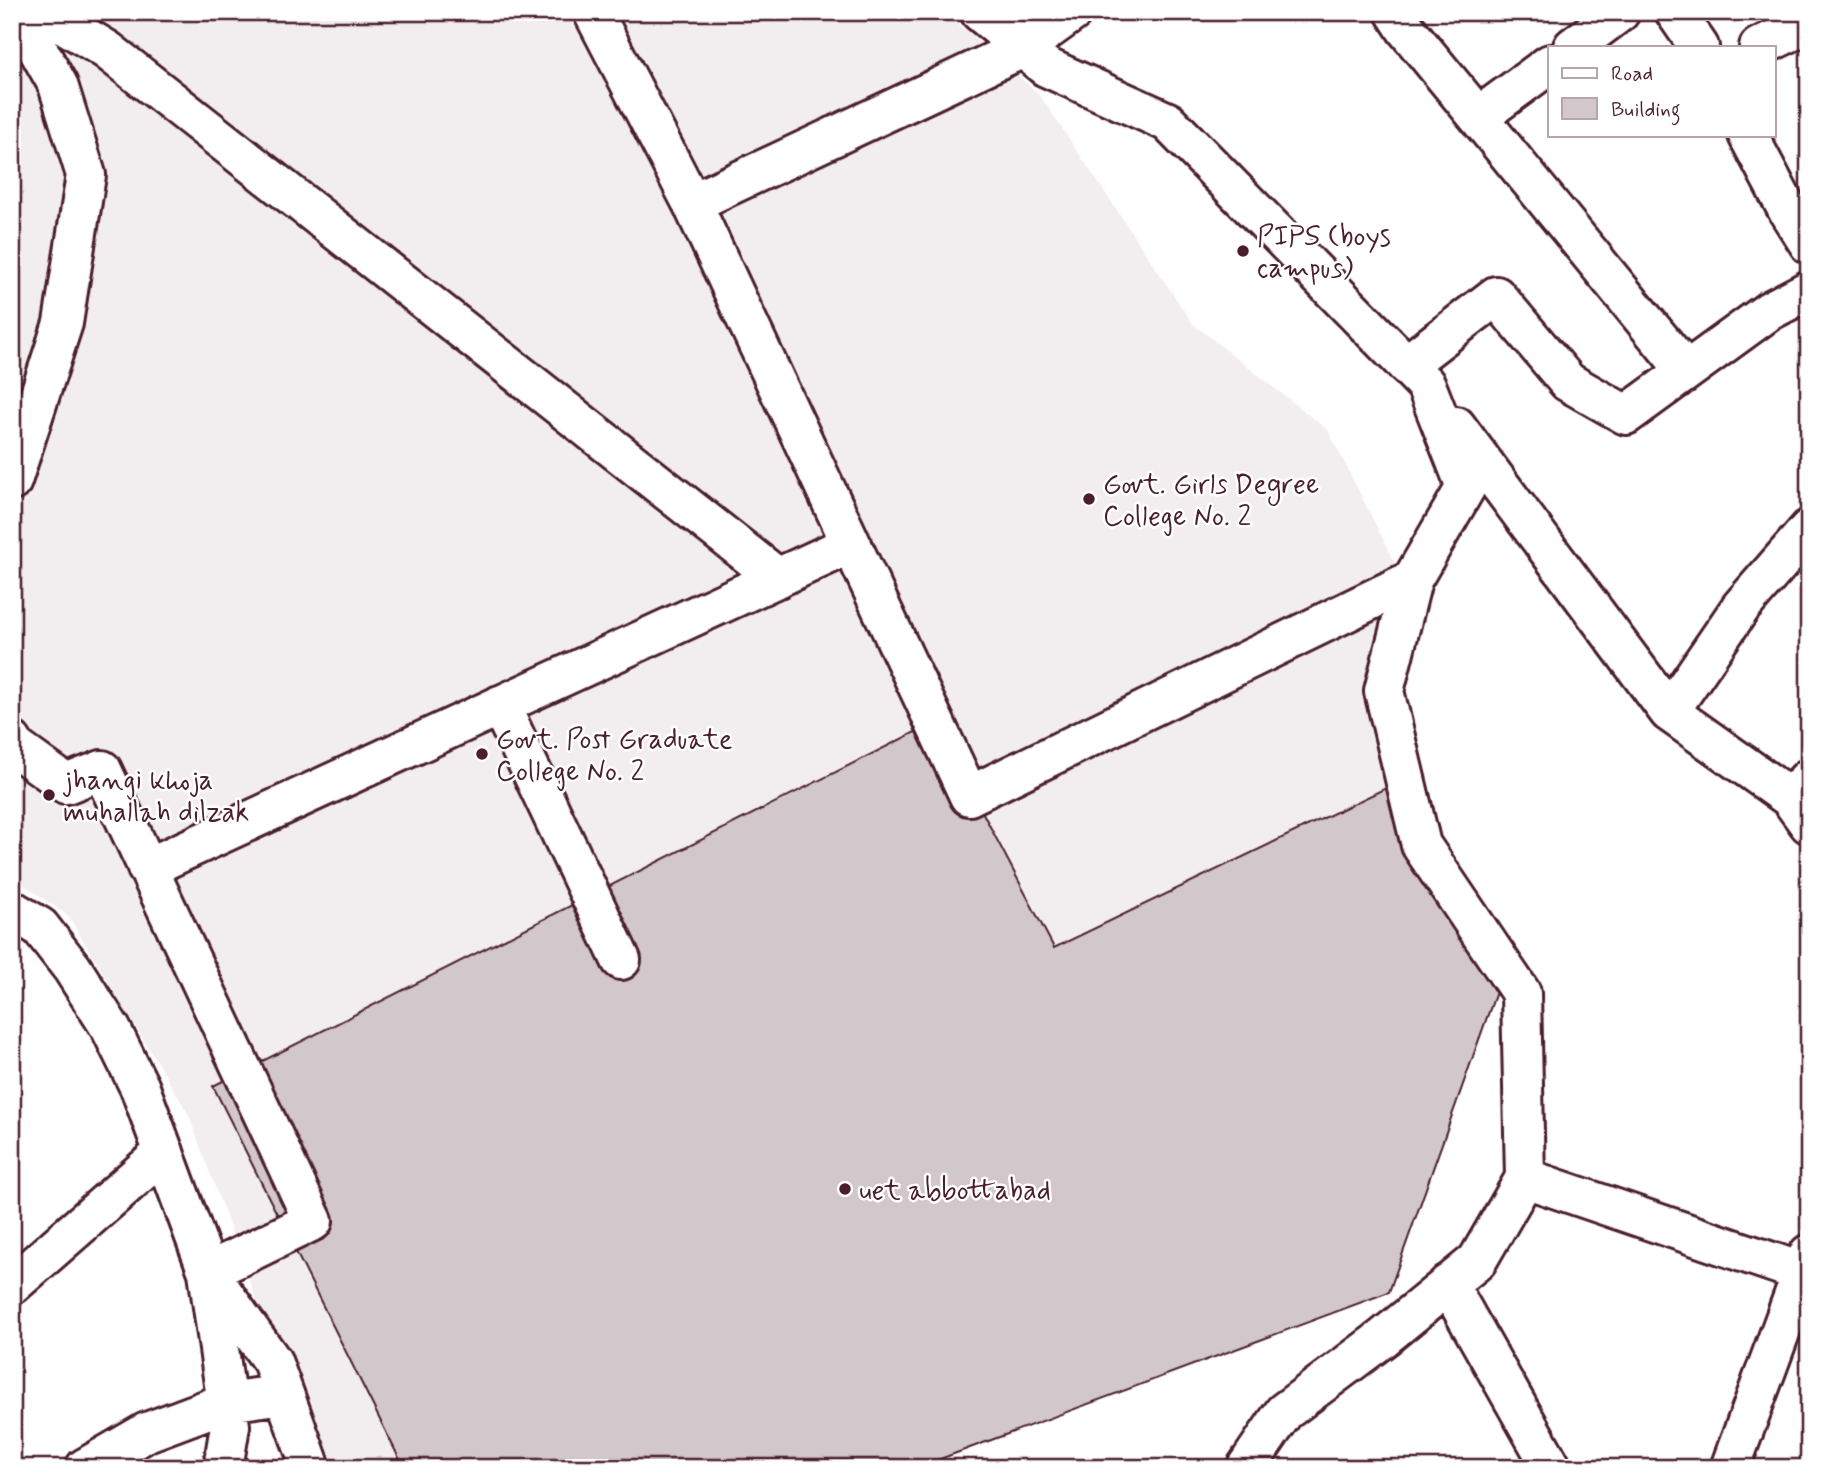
<svg xmlns="http://www.w3.org/2000/svg" width="1821" height="1480" font-family="Mynerve,sans-serif">
	<style>
		.built { fill: #f2eeef }
		.building { fill: #d2c7cb; stroke: #4a1f2b; stroke-width: 2 }
		.lines { fill: none; stroke-linecap: round; stroke-linejoin: round }
		.minor-casing { stroke: #4a1f2b; stroke-width: 44 }
		.minor { stroke: #fff; stroke-width: 38 }
		.poi-dot { fill: #4a1f2b; stroke: #fff; stroke-width: 2.5 }
		.labels { text-anchor: middle; stroke-width: 5; stroke-linejoin: round; paint-order: stroke }
		.poi-label { font-size: 28px; fill: #4a1f2b; stroke: #fff; text-anchor: start }
	</style>
	<rect width="100%" height="100%" fill="#fff"/>
	<filter id="ink" filterUnits="userSpaceOnUse"><feTurbulence type="fractalNoise" baseFrequency=".0143" numOctaves="2"/><feDisplacementMap in="SourceGraphic" scale="14" xChannelSelector="R" yChannelSelector="G"/><feConvolveMatrix kernelMatrix="1 2 1 2 8 2 1 2 1" color-interpolation-filters="sRGB"/></filter>
	<g filter="url(#ink)">
		<path class="built" d="M12,12H945L1039,94L1193,324L1328,430L1397,567L1372,661L1390,786L1496,992L1389,1292L916,1468H318L188,1113L69,917L12,876Z"/>
		<path class="building" d="M935,722L1054,948L1390,786L1496,992L1389,1292L916,1468H404L213,1086Z"/>
		<g class="lines">
			<g class="minor-casing">
				<path id="minor" d="M44,12L107,50L778,578
					M593,12L692,203L969,796L1412,580
					M980,12L1046,67L1168,122L1426,385L1466,487L1412,580L1384,691L1421,845L1521,993L1525,1178L1477,1261L1383,1338L1284,1412L1246,1468
					M1395,12L1406,29L1686,371
					M1675,12L1699,47
					M1573,47L1620,12
					M1759,47L1809,23
					M1478,117L1550,64
					M1748,135L1788,211L1809,244
					M692,203L1023,48L1073,12
					M1406,365L1496,296L1568,382L1626,415L1769,311L1809,290
					M1456,426L1669,712L1790,798L1809,778
					M12,481L63,323L86,175L58,85L17,12
					M500,705L621,960
					M1669,712L1741,607L1809,529
					M12,741L16,748L66,784L102,770L313,1221L208,1272L272,1361L311,1468
					M1790,798L1809,824
					M147,868L851,544
					M12,910L40,927L72,968L111,1029L140,1088L208,1272L230,1426L223,1468
					M1525,1178L1801,1272L1809,1276
					M1448,1284L1552,1468
					M12,1285L164,1152
					M85,1468L147,1432L227,1402L284,1394
					M1730,1468L1809,1254"/>
			</g>
			<use href="#minor" class="minor"/>
		</g>
	</g>
	<g class="poi-dot">
		<circle cx="1243" cy="251" r="7"/>
		<circle cx="1089" cy="499" r="7"/>
		<circle cx="482" cy="754" r="7"/>
		<circle cx="49" cy="795" r="7"/>
		<circle cx="845" cy="1189" r="7"/>
	</g>
	<g class="labels">
		<g class="poi-label">
			<text x="1257" y="245">PIPS (boys<tspan x="1257" dy="32">campus)</tspan></text>
			<text x="1103" y="493">Govt. Girls Degree<tspan x="1103" dy="32">College No. 2</tspan></text>
			<text x="496" y="748">Govt. Post Graduate<tspan x="496" dy="32">College No. 2</tspan></text>
			<text x="63" y="789">jhangi khoja<tspan x="63" dy="32">muhallah dilzak</tspan></text>
			<text x="859" y="1199">uet abbottabad</text>
		</g>
	</g>
	<rect width="1821" height="1480" fill="none" stroke="#fff" stroke-width="42"/>
	<rect x="21" y="21" width="1779" height="1438" fill="none" stroke="#4a1f2b" stroke-width="2.5" filter="url(#ink)"/>
	<rect x="1548" y="46" width="228" height="91" fill="#ffffff" stroke="#b7a5aa" stroke-width="2"/>
	<rect x="1562" y="68" width="35" height="10" fill="#ffffff" stroke="#b7a5aa" stroke-width="2"/>
	<text x="1611" y="80" font-size="21" fill="#4a1f2b">Road</text>
	<rect x="1562" y="98" width="35" height="21" fill="#d2c7cb" stroke="#b7a5aa" stroke-width="2"/>
	<text x="1611" y="116" font-size="21" fill="#4a1f2b">Building</text>
</svg>
